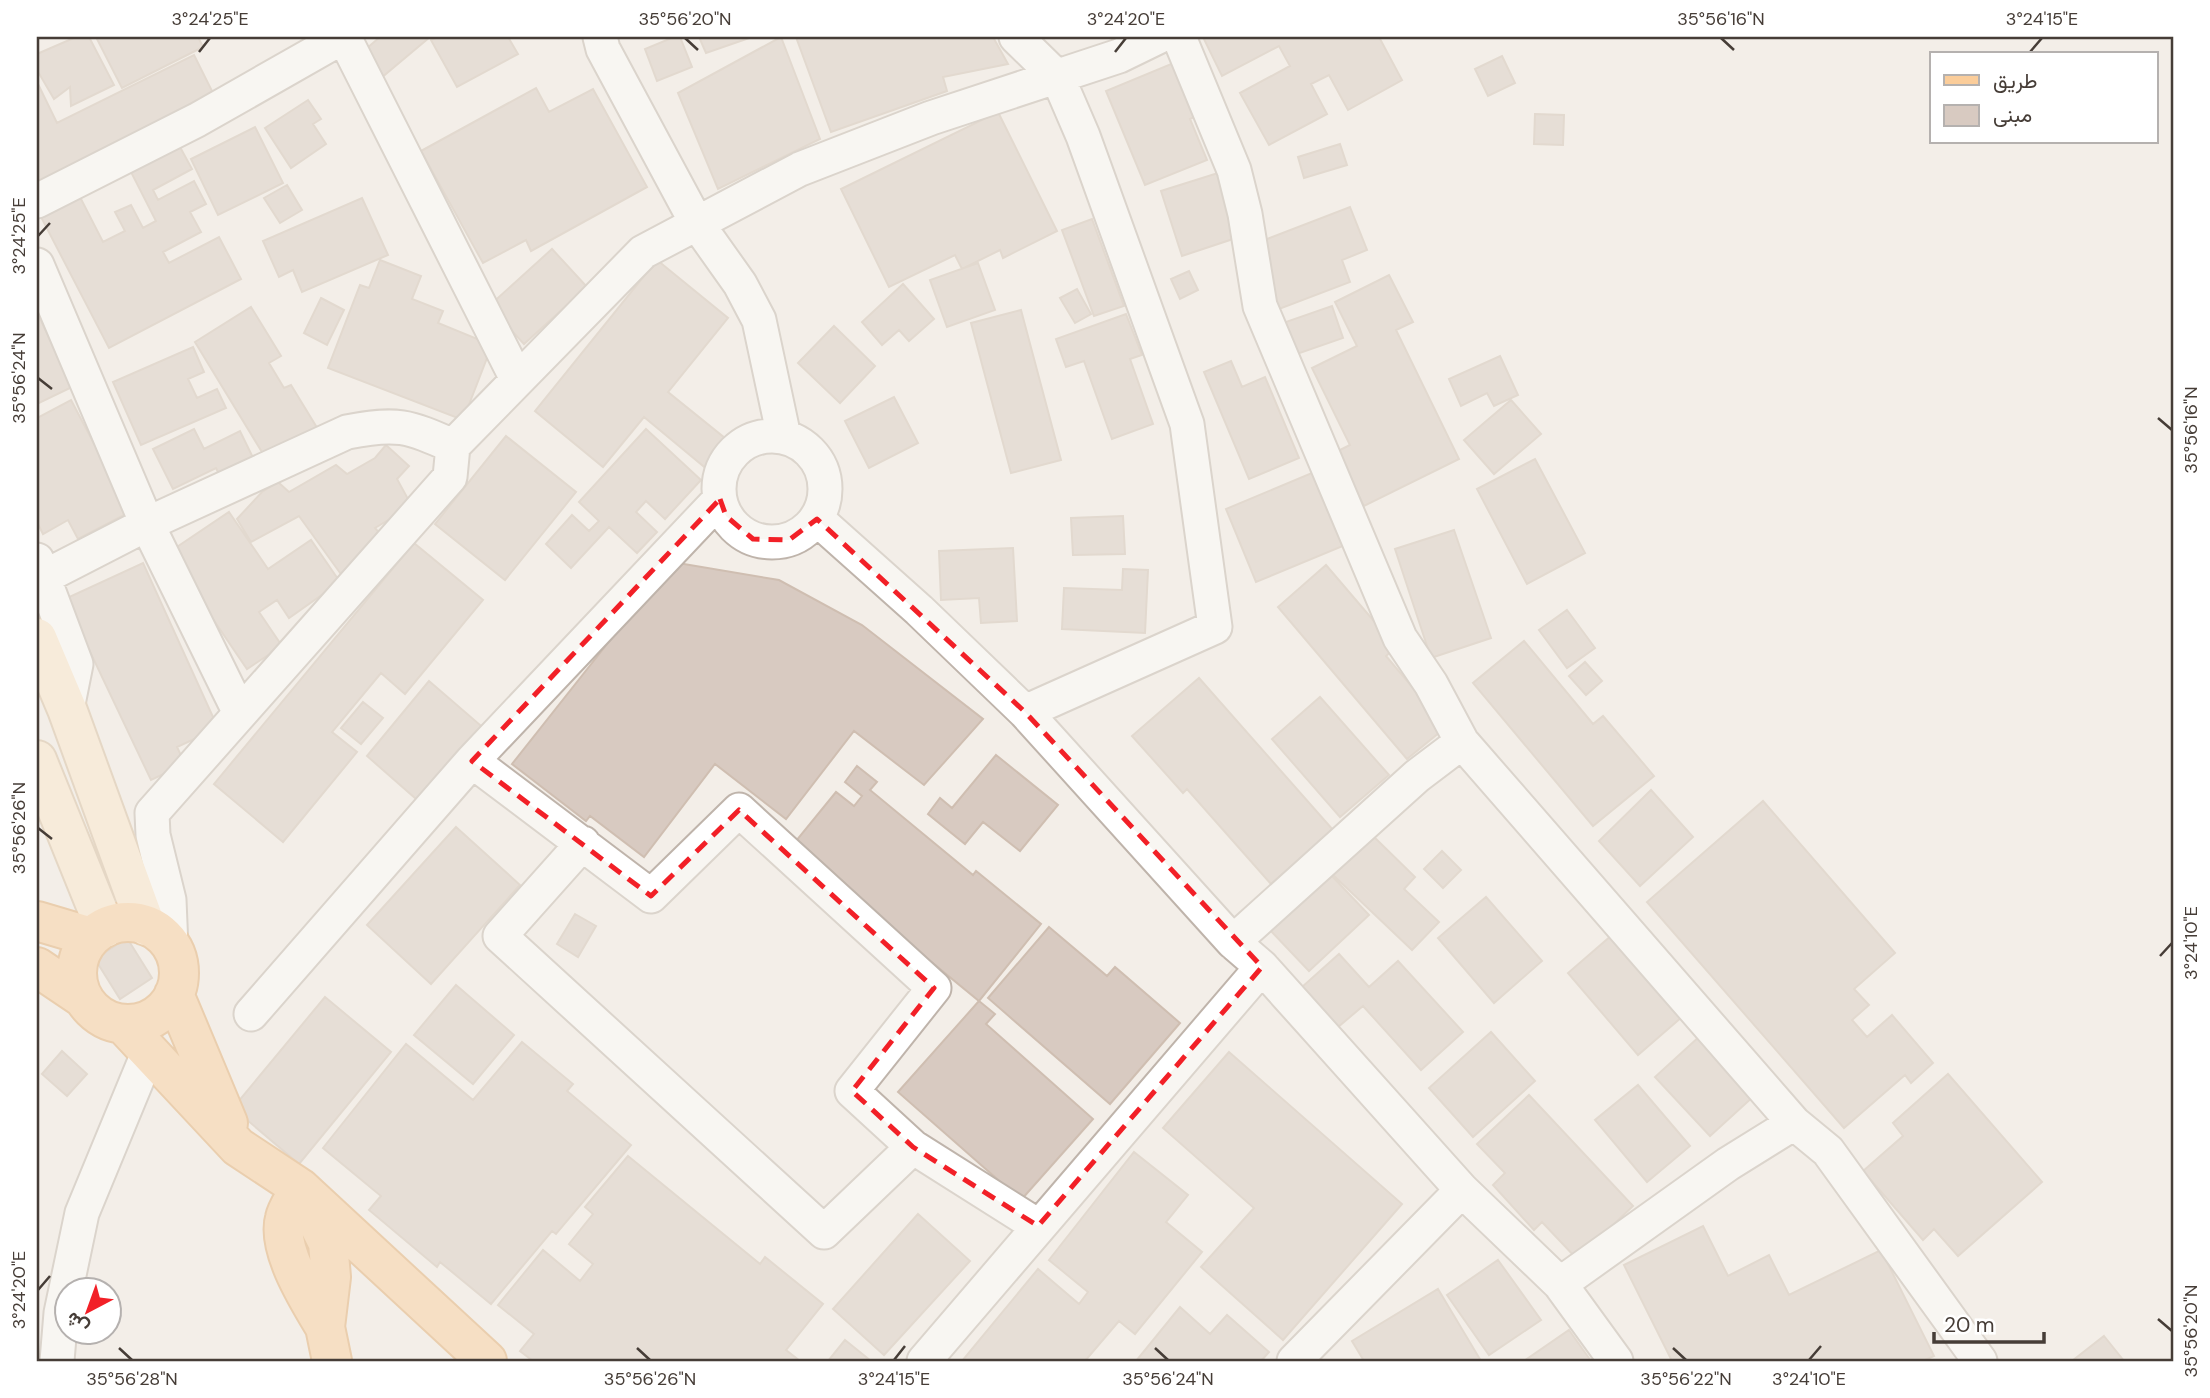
<svg xmlns="http://www.w3.org/2000/svg" width="2210" height="1398" font-family="'DM Sans',Vazirmatn,sans-serif">
	<style>
		.building { fill: #d8cac1; stroke: #cfbeb1; stroke-width: 2 }
		.lines { fill: none; stroke-linecap: round; stroke-linejoin: round }
		.minor-casing { stroke: #bfb4ab; stroke-width: 37 }
		.secondary-casing { stroke: #d5bb9c; stroke-width: 42 }
		.primary-casing { stroke: #e0a769; stroke-width: 42 }
		.minor { stroke: #fff; stroke-width: 33 }
		.secondary { stroke: #fde6c9; stroke-width: 38 }
		.primary { stroke: #fbcd9a; stroke-width: 38 }
		.marked { fill: none; stroke: #f22027; stroke-width: 5; stroke-dasharray: 14 9; stroke-linejoin: round }
		.ticks { fill: none; stroke: #463d37; stroke-width: 2.5 }
		.neatline { fill: none; stroke: #463d37; stroke-width: 2.5 }
		.ticks-label { font-size: 18px; text-anchor: middle; fill: #463d37 }
	</style>
	<rect width="100%" height="100%" fill="#f3eee8"/>
	<path class="building" d="M76,37H89L114,85L71,106L70,87L54,99L37,70V54Z
		M96,37H198L203,47L122,88Z
		M380,37H430L381,78L360,54Z
		M438,37H508L518,54L457,87L431,40Z
		M674,37H680L692,67L657,81L645,49Z
		M699,37H752L706,53Z
		M781,37L820,139L718,189L678,93Z
		M796,37H993L1008,64L943,77L947,91L831,132Z
		M1203,37H1379L1402,80L1348,110L1329,75L1311,84L1327,114L1269,145L1240,93L1290,66L1279,46L1222,76Z
		M194,55L216,99L37,188V82L57,123Z
		M1502,56L1515,83L1488,96L1475,69Z
		M1176,62L1198,115L1190,119L1207,160L1145,185L1106,91Z
		M536,88L549,112L593,89L647,187L531,251L526,240L483,263L421,151Z
		M308,100L321,119L313,124L326,144L291,168L265,128Z
		M998,112L1057,231L1003,258L1000,250L962,269L955,255L889,287L841,189Z
		M1535,114L1564,115L1563,145L1534,144Z
		M255,127L283,183L218,215L191,159Z
		M1340,144L1347,165L1304,178L1298,157Z
		M180,147L192,169L153,190L158,200L194,181L206,204L190,212L201,232L163,252L169,263L219,237L241,279L109,348L40,215L79,195L103,242L125,231L115,212L131,205L143,228L156,221L131,172Z
		M1218,173L1239,237L1182,256L1161,191Z
		M287,185L302,210L280,223L264,198Z
		M362,198L388,255L302,292L293,270L279,277L263,241Z
		M1350,207L1367,250L1342,260L1350,282L1279,309L1254,244Z
		M1092,219L1124,306L1094,316L1062,230Z
		M552,249L587,287L524,344L489,306Z
		M380,260L421,276L412,299L443,311L438,323L492,345L463,420L328,368L360,285L369,288Z
		M657,260L728,318L668,392L731,443L708,470L644,417L603,467L535,411Z
		M978,263L995,310L947,327L930,280Z
		M1189,271L1198,290L1180,299L1171,279Z
		M1389,275L1413,322L1396,330L1459,459L1364,506L1336,452L1350,445L1312,368L1357,346L1335,302Z
		M903,284L934,319L909,341L899,330L882,345L862,322Z
		M1077,289L1091,314L1075,323L1060,298Z
		M321,298L344,310L327,345L304,333Z
		M1332,306L1343,338L1291,356L1280,324Z
		M251,307L281,356L269,363L284,388L291,385L319,431L268,462L195,342Z
		M1021,310L1061,460L1011,473L971,323Z
		M37,312L72,387L37,404Z
		M1126,314L1142,355L1130,359L1153,424L1112,439L1084,361L1066,367L1056,339Z
		M834,326L875,366L840,403L798,363Z
		M193,347L204,372L188,379L197,398L217,389L226,408L141,445L113,382Z
		M1500,356L1518,395L1494,406L1487,393L1461,406L1449,379Z
		M1231,361L1242,387L1265,377L1299,458L1249,479L1204,372Z
		M894,397L918,443L869,468L845,421Z
		M71,400L130,512L78,539L68,520L43,534L37,522V418Z
		M1511,400L1541,434L1494,474L1464,440Z
		M194,429L204,449L240,431L258,468L224,484L216,468L173,489L153,449Z
		M646,429L701,480L665,519L646,501L636,512L657,532L637,553L609,527L571,568L546,544L572,515L589,531L599,521L579,502Z
		M506,436L576,492L505,580L435,524Z
		M386,445L409,466L397,479L408,499L390,519L375,528L381,535L343,577L299,516L251,542L237,519L262,492L278,482L289,492L336,465L347,474L375,458Z
		M1535,459L1585,553L1527,584L1477,489Z
		M1319,470L1350,543L1256,582L1226,509Z
		M229,512L268,569L311,540L340,582L289,618L277,600L259,612L282,646L247,669L168,553Z
		M1123,516L1125,554L1073,555L1071,518Z
		M1454,530L1491,638L1431,658L1395,549Z
		M414,543L483,600L405,694L381,673L332,732L357,752L283,842L214,784Z
		M1013,548L1017,621L981,623L979,598L941,600L939,551Z
		M672,562L779,580L862,625L983,719L924,785L854,731L786,819L715,764L644,857L590,816L586,821L512,764Z
		M143,563L218,728L177,747L185,764L151,780L65,599Z
		M1326,565L1396,647L1386,656L1446,727L1407,759L1278,607Z
		M1123,569L1148,570L1145,633L1062,629L1064,588L1122,590Z
		M1567,610L1595,648L1567,668L1539,630Z
		M1524,641L1593,724L1603,716L1654,776L1593,826L1473,683Z
		M1585,662L1602,681L1586,695L1569,676Z
		M1199,678L1333,830L1271,884L1187,789L1183,793L1132,736Z
		M429,681L487,731L423,805L367,756Z
		M1320,697L1389,775L1340,817L1272,739Z
		M363,702L383,718L361,744L341,728Z
		M996,755L1058,805L1020,851L983,822L965,844L928,814L940,798L952,808Z
		M857,766L877,782L870,790L973,875L976,871L1041,924L979,1001L791,847L836,792L854,806L862,796L845,782Z
		M1651,790L1693,837L1640,886L1599,841Z
		M1763,801L1895,953L1854,989L1869,1005L1852,1020L1867,1037L1892,1015L1933,1063L1911,1083L1905,1075L1844,1128L1647,902Z
		M456,827L520,885L431,984L367,925Z
		M1371,834L1415,877L1404,889L1439,922L1412,950L1332,874Z
		M1442,851L1461,870L1443,888L1424,869Z
		M1329,873L1369,915L1309,971L1269,929Z
		M1486,897L1542,961L1494,1003L1438,938Z
		M575,914L596,926L578,957L557,944Z
		M1049,927L1107,976L1115,967L1180,1023L1110,1104L988,998Z
		M1619,929L1690,1010L1638,1055L1568,973Z
		M127,938L152,978L120,999L95,959Z
		M1339,954L1369,987L1398,961L1463,1032L1421,1070L1363,1006L1338,1027L1302,987Z
		M456,985L514,1035L473,1084L414,1035Z
		M325,997L391,1052L299,1164L233,1108Z
		M979,1001L995,1014L986,1024L1093,1119L1021,1200L898,1092Z
		M1491,1032L1535,1081L1473,1137L1429,1088Z
		M1700,1036L1755,1095L1710,1136L1655,1077Z
		M522,1042L573,1084L567,1091L631,1145L556,1234L552,1231L491,1304L440,1262L437,1267L369,1210L381,1196L323,1148L406,1044L473,1100Z
		M62,1051L87,1074L67,1096L42,1074Z
		M1229,1052L1402,1204L1283,1340L1201,1267L1254,1208L1163,1128Z
		M1948,1074L2042,1182L1958,1256L1934,1229L1923,1240L1863,1171L1903,1136L1893,1123Z
		M1638,1085L1690,1146L1647,1182L1595,1120Z
		M1529,1095L1633,1206L1577,1259L1542,1222L1534,1230L1493,1185L1505,1173L1477,1144Z
		M1134,1152L1188,1195L1166,1222L1202,1252L1135,1334L1119,1321L1085,1361H962L1038,1269L1079,1304L1088,1292L1049,1260Z
		M628,1156L760,1264L765,1257L823,1304L786,1350L800,1361H533L520,1351L534,1334L498,1305L543,1250L580,1281L593,1264L569,1244L593,1214L585,1207Z
		M918,1214L970,1261L884,1355L833,1309Z
		M1703,1226L1728,1276L1769,1255L1789,1295L1881,1250L1934,1356L1923,1361H1672L1624,1265Z
		M1498,1260L1541,1320L1489,1355L1447,1295Z
		M1438,1289L1481,1361H1364L1352,1341Z
		M1180,1307L1210,1334L1227,1315L1269,1352L1261,1361H1136Z
		M1569,1330L1591,1361H1524Z
		M2104,1336L2124,1361H2072Z
		M845,1340L871,1361H828Z"/>
	<g class="lines">
		<g class="minor-casing">
			<path id="minor" d="M344,37L517,379
				M600,37L603,49L696,222L740,284L759,320L784,437
				M1016,37L1058,78L1083,136L1187,424L1215,627L1025,712
				M1179,37L1234,170L1245,214L1260,306L1400,638L1431,684L1462,742L1794,1123L1828,1151L1980,1361
				M37,201L197,120L343,37
				M37,265L147,524L240,713
				M719 489a53 53 0 1 1 106 0a53 53 0 1 1-106 0Z
				M817,519L919,610L1025,712L1233,942L1262,967L1462,1190L1560,1284L1616,1361
				M37,560L76,664L67,709
				M44,577L147,524L347,432C397,422 408,426 453,446
				M472,761L651,896L739,810L934,988L852,1091L913,1147L1038,1226
				M583,843L500,936L824,1232L913,1147
				M1233,942L1417,776L1462,742
				M171,947L169,900L153,835L152,813L450,477L453,446L643,252L800,169L931,118L1119,56L1158,37
				M251,1014L472,761L720,499
				M1560,1284L1728,1164L1794,1123
				M57,1361L61,1313L82,1213L149,1051
				M924,1361L1262,967
				M1294,1361L1462,1190"/>
		</g>
		<g class="secondary-casing">
			<path id="secondary" d="M37,638L67,709L146,926
				M37,760L105,928"/>
		</g>
		<g class="primary-casing">
			<path id="primary" d="M37,921L91,937
				M77 973a51 51 0 1 1 102 0a51 51 0 1 1-102 0Z
				M37,967L83,998
				M174,994L228,1123
				M124,1025L238,1147L300,1188L487,1361
				M300,1188C296,1197 287,1208 285,1218C276,1249 310,1302 325,1327
				M309,1205L328,1243L331,1277L325,1327L332,1361"/>
		</g>
		<use href="#minor" class="minor"/>
		<use href="#secondary" class="secondary"/>
		<use href="#primary" class="primary"/>
	</g>
	<path d="M0 0H2210V1398H0ZM720,499L726,516L753,539L789,540L817,519L1025,712L1262,967L1038,1226L913,1147L852,1091L934,988L739,810L651,896L472,761Z" fill="#f3eee8" fill-opacity=".55" fill-rule="evenodd"/>
	<path class="marked" d="M720,499L726,516L753,539L789,540L817,519L1025,712L1262,967L1038,1226L913,1147L852,1091L934,988L739,810L651,896L472,761Z"/>
	<path class="ticks" d="M685,38L698,50M1721,38L1734,50M199,52L210,38M1115,52L1126,38M2030,52L2042,38M38,236L50,223M38,378L52,389M2158,418L2172,430M38,828L52,839M2160,956L2172,943M38,1290L50,1276M2158,1319L2172,1331M119,1348L132,1360M637,1348L650,1360M1155,1348L1168,1360M1673,1348L1686,1360M894,1360L905,1346M1809,1360L1821,1346"/>
	<rect width="2210" height="1398" fill="none" stroke="#ffffff" stroke-width="77"/>
	<rect x="1930" y="52" width="228" height="91" fill="#ffffff" stroke="#b5b1af" stroke-width="2"/>
	<rect x="1944" y="75" width="35" height="10" fill="#fbcd9a" stroke="#b5b1af" stroke-width="2"/>
	<text x="1993" y="88" font-size="21" fill="#463d37">طريق</text>
	<rect x="1944" y="105" width="35" height="21" fill="#d8cac1" stroke="#b5b1af" stroke-width="2"/>
	<text x="1993" y="122" font-size="21" fill="#463d37">مبنى</text>
	<g transform="translate(88 1311) rotate(221)"><circle r="33" fill="#ffffff" stroke="#b5b1af" stroke-width="2"/>
	<path d="M0-5L12 26L0 18L-12 26Z" fill="#f22027"/>
	<text y="-10" font-size="19" font-weight="bold" text-anchor="middle" fill="#463d37">ش</text>
	</g>
	<path d="M1934 1332v10h110v-10" fill="none" stroke="#463d37" stroke-width="3.5"/>
	<text x="1944" y="1332" font-size="21" fill="#463d37" stroke="#ffffff" stroke-width="5" paint-order="stroke">20 m</text>
	<rect x="38" y="38" width="2134" height="1322" class="neatline"/>
	<g class="ticks-label">
		<text x="210" y="25">3°24'25"E</text>
		<text x="685" y="25">35°56'20"N</text>
		<text x="1126" y="25">3°24'20"E</text>
		<text x="1721" y="25">35°56'16"N</text>
		<text x="2042" y="25">3°24'15"E</text>
		<text transform="translate(19 236) rotate(-90)" y="6">3°24'25"E</text>
		<text transform="translate(19 378) rotate(-90)" y="6">35°56'24"N</text>
		<text transform="translate(2191 430) rotate(-90)" y="6">35°56'16"N</text>
		<text transform="translate(19 828) rotate(-90)" y="6">35°56'26"N</text>
		<text transform="translate(2191 943) rotate(-90)" y="6">3°24'10"E</text>
		<text transform="translate(19 1290) rotate(-90)" y="6">3°24'20"E</text>
		<text transform="translate(2191 1331) rotate(-90)" y="6">35°56'20"N</text>
		<text x="132" y="1385">35°56'28"N</text>
		<text x="650" y="1385">35°56'26"N</text>
		<text x="894" y="1385">3°24'15"E</text>
		<text x="1168" y="1385">35°56'24"N</text>
		<text x="1686" y="1385">35°56'22"N</text>
		<text x="1809" y="1385">3°24'10"E</text>
	</g>
</svg>
